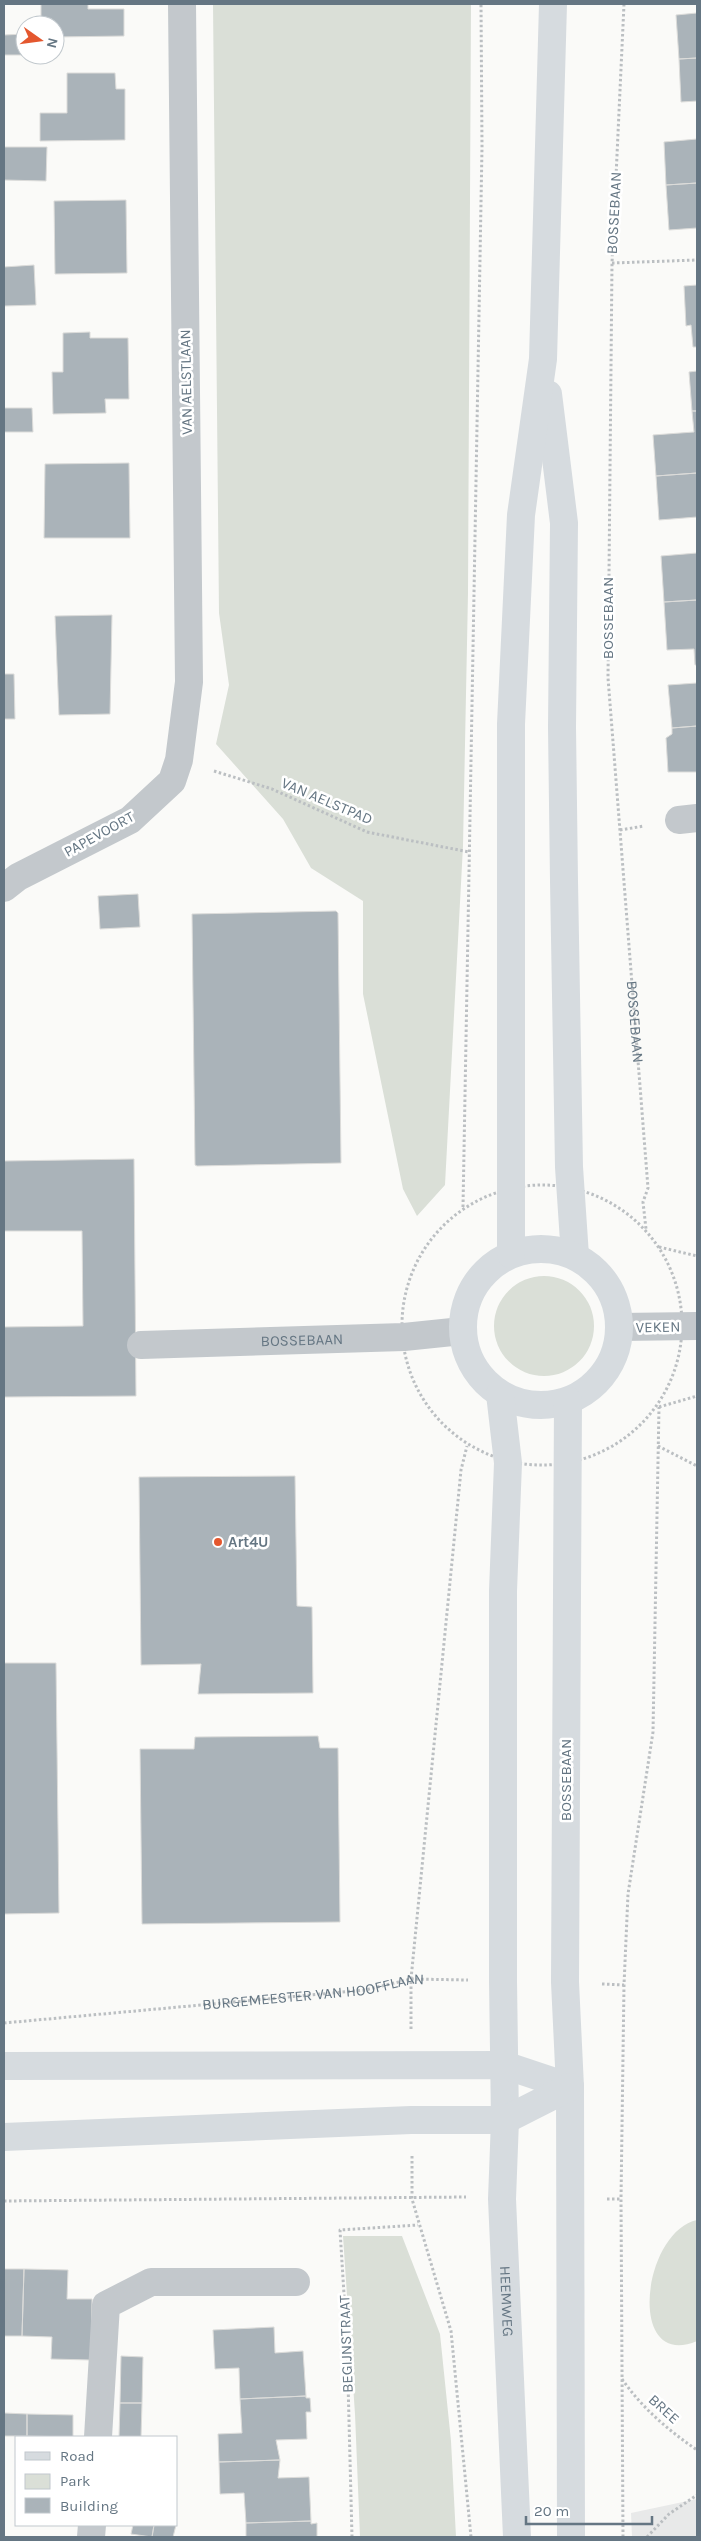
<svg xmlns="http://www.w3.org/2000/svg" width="701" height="2541" font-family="Karla,sans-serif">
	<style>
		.built { fill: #e8e9e9 }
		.green { fill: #dadfd7 }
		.building { fill: #aab3b9; stroke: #dcdcda }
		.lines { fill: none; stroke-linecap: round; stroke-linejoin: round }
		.path { stroke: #bbbfc2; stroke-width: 3; stroke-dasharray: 2.5 2.5; stroke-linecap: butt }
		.street { stroke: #c3c8cc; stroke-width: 28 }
		.secondary { stroke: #d6dbdf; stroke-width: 28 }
		.poi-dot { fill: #e4572e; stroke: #fff; stroke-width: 2 }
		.labels { text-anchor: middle; stroke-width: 5; stroke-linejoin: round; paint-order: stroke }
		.street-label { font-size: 15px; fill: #657683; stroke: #fff }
		.poi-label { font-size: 15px; font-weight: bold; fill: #657683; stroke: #fff; text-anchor: start }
	</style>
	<rect width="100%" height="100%" fill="#fafaf8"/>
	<path class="built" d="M697,2499V2537H632L631,2513Z"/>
	<path class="green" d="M213,4H471L468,593L463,846L445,1185L417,1216L403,1189L363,994V901L311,868L283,819L216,744L229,685L219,613Z
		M494 1326a50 50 0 1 1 100 0a50 50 0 1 1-100 0Z
		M697,2220V2341C626,2371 642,2232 697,2220Z
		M343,2236H402L440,2334L451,2441L456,2537H360L355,2414Z"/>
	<path class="building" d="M41,4H88V9H124V36L55,37V25H41Z
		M697,13V58L679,59L676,15Z
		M25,34V55H4V35Z
		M697,58V101L681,102L679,59Z
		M67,73H115L116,89H125V140L40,141V113H67Z
		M697,139V183L666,185L664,142Z
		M4,147H47L46,181L4,180Z
		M697,183V228L669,230L666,185Z
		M126,200L127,273L55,274L54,201Z
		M34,265L36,305L4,306V267Z
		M697,285V347H693L691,325L686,326L684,286Z
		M90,332V338H128L129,399H105L106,413L53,414L52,372H63V333Z
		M697,371V411H692L689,372Z
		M4,408H32L33,432H4Z
		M692,411H697V473L656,476L653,435L694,432Z
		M129,463L130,538H44L45,464Z
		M697,473V517L659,520L656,476Z
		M697,553V600L664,602L661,556Z
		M697,600V665H695L694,649L667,650L664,602Z
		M112,615L110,714L59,715L55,616Z
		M4,674H14L15,719H4Z
		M697,683V726L672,728L668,685Z
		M697,726V772H668L666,738L672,734V728Z
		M138,894L140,927L100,929L98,896Z
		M336,911L338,913L341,1163L197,1166L195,1165L192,914Z
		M134,1159L136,1396L4,1397V1327L83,1326L82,1231H4V1161Z
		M295,1476L297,1606L312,1607L313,1693L198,1694L201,1664L141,1665L139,1477Z
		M4,1663H56L59,1913L4,1914Z
		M318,1736L320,1748H338L340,1922L142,1924L140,1749H194L195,1737Z
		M4,2269H24L22,2336H4Z
		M24,2269L68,2270L67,2299H92L91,2360L51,2359L52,2337L22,2336Z
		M274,2327L275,2353L303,2351L306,2396L240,2399L239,2368L215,2369L213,2330Z
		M121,2356L143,2357L142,2403H120Z
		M306,2396V2398H310L311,2412H306L307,2439L276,2440L280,2460L219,2462L218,2434L242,2433L240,2399Z
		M120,2403H142L141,2437H119Z
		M4,2413L27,2414V2436H4Z
		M27,2414L73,2415V2437L27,2436Z
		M280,2460L278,2478L309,2477L311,2521L246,2523L244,2493L220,2494L219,2462Z
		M311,2521V2524L317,2523V2537H246V2523Z
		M133,2525H154L152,2537L131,2534Z
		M154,2525H176L173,2537H152Z"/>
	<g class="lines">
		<g class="path">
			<path id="s1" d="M624,4L612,263L608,678L648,1188L643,1202L646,1229"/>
			<path d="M612,263L697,260"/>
			<path d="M214,771L272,789L367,832L469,852"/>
			<path d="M620,830L644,826"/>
			<circle cx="542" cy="1325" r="140"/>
			<path d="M463,1207L482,147L481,4"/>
			<path d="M659,1247L697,1256"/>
			<path d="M659,1407L697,1396"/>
			<path d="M658,1446L697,1466"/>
			<path d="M602,1984L624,1985"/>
			<path id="s2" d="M4,2023L365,1990L411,1979L468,1980"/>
			<path d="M411,2029V1979L461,1470L467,1446"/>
			<path d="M412,2156V2199L451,2331L471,2537"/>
			<path d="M607,2199H621"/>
			<path d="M4,2201L466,2197"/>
			<path d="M622,2379C642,2408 668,2430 697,2450"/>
			<path d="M352,2537L347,2343L340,2230L418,2225"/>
			<path d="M623,2537L621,2199L624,1985L628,1894L653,1732L659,1407"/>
			<path d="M647,2537L669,2514L697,2495"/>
		</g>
		<g class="street">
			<path d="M679,820L697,818"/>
			<path d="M4,888L18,877L130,820L172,781L179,760L189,682L182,4"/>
			<path d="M619,1327L697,1326"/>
			<path id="s3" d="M141,1345L404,1337L462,1331"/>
			<path d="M98,2437L106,2305L151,2282H296"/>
			<path d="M91,2537L92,2525"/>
		</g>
		<g class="secondary">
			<path d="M548,394L564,523L562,727L564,881L569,1167L575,1256"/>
			<circle cx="541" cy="1327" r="78"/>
			<path d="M511,1254V724L521,515L543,359L553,4"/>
			<path id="s4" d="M500,1394L508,1463L503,1591V1981L505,2120L502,2199L517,2537"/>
			<path d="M568,1401L565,1982L570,2087L571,2537"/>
			<path d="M4,2066L504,2065L570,2087"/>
			<path d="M4,2137L411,2120H505L570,2087"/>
		</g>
	</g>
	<circle class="poi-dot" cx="218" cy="1542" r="5"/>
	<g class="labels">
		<g class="street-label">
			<text transform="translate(614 213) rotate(-87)" y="5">BOSSEBAAN</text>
			<text transform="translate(186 382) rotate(-91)" y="5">VAN AELSTLAAN</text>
			<text transform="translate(608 618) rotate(-90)" y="5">BOSSEBAAN</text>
			<text transform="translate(327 801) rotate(23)" y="5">VAN AELSTPAD</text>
			<text transform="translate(99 834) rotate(-29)" y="5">PAPEVOORT</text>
			<text dy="5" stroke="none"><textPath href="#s1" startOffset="1019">BOSSEBAAN</textPath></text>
			<text transform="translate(658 1327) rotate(-1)" y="5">VEKEN</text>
			<text dy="5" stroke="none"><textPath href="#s3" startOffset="161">BOSSEBAAN</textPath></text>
			<text transform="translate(566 1780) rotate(-90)" y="5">BOSSEBAAN</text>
			<text dy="5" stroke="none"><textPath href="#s2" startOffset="311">BURGEMEESTER VAN HOOFFLAAN</textPath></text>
			<text dy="5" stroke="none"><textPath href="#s4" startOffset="908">HEEMWEG</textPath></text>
			<text transform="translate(346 2344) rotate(-92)" y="5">BEGIJNSTRAAT</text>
			<text transform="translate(664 2409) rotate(42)" y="5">BREE</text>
		</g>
		<g class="poi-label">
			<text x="228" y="1547">Art4U</text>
		</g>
	</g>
	<rect width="701" height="2541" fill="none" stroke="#657683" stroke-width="10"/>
	<rect x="15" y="2436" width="162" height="90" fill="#ffffff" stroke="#c1c8cd"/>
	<rect x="25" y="2452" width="25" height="8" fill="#d6dbdf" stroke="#c1c8cd"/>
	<text x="60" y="2461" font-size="15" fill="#657683">Road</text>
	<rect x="25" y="2474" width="25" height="15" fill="#dadfd7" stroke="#c1c8cd"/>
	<text x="60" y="2486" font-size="15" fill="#657683">Park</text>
	<rect x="25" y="2498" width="25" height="15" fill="#aab3b9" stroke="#c1c8cd"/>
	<text x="60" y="2511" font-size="15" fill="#657683">Building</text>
	<g transform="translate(40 40) rotate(104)"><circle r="24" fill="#ffffff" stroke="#c1c8cd"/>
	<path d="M0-4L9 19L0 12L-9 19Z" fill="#e4572e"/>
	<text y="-8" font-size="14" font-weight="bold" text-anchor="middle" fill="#657683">N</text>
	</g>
	<path d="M526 2516v8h126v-8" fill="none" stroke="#657683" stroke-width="2.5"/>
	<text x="534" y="2516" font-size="15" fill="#657683" stroke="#ffffff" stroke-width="4" paint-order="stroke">20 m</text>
</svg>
